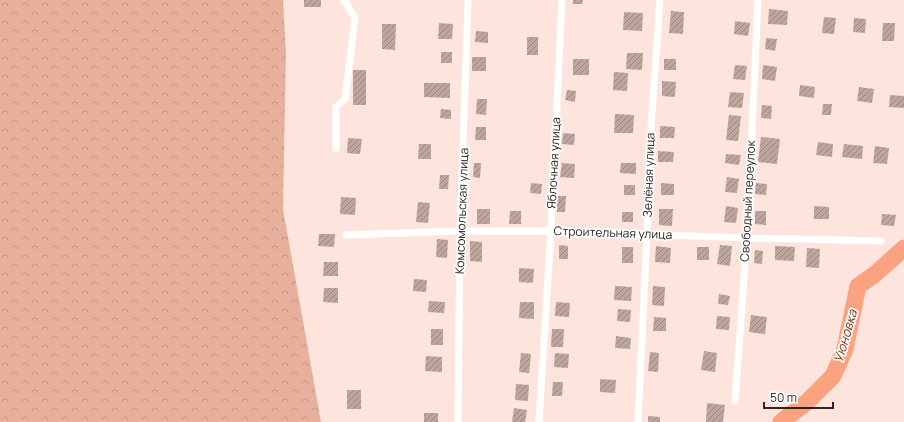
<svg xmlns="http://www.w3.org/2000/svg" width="904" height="422" font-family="Manrope,sans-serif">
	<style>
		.forest { fill: url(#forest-crowns) }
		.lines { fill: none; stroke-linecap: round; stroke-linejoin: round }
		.river { stroke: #fba381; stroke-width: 17 }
		.building { fill: url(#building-hatch) }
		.street { stroke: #fff; stroke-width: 7 }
		.labels { text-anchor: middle; stroke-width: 3.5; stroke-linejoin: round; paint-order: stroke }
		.street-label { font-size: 12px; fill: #2d2421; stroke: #fff }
		.water-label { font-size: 13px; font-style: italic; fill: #803210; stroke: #fff }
	</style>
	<defs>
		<pattern id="forest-crowns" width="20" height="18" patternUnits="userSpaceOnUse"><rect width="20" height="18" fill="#e7b09c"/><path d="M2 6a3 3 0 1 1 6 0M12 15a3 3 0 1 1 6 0" fill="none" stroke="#c69786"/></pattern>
		<pattern id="building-hatch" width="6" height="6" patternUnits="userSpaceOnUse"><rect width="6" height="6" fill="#bca69e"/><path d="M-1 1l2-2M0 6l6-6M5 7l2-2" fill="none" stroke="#998780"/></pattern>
	</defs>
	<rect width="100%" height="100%" fill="#fde5dd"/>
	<path class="forest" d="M0,0H283L286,53L283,209L321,422H0Z"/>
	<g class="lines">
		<path class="river" d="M781,422L807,402L833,376L845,349L858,286L874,275L904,248"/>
	</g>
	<path class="building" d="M304,0H321V7H304Z
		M573,0H583L582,4H573Z
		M769,9L788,11L787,25L768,24Z
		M671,11L684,12L683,34L669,33Z
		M624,12L643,13L642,31L623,30Z
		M824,17L836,18L834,34L822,33Z
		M854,18L866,19L865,33L853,32Z
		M735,21L750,23L748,36L734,34Z
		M439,23L453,24L452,39H438Z
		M883,23H895L894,41H882Z
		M382,24H396L395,50L382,49Z
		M476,31L488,32V43L475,42Z
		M527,37H538V55H527Z
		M766,38L777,39L775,51L765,49Z
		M441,52H452V63H441Z
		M627,53H643L642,70L626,69Z
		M472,57H486V71H472Z
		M573,59H589V75H573Z
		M664,59H676V70H664Z
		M735,65L747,66L745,80L733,79Z
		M763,65L777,67L775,81L762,79Z
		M353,70H366V105H353Z
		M614,72L628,73L627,91L613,90Z
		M662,81L676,82L675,97L662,96Z
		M424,83H450V98L424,97Z
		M800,85L815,87L814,98L799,96Z
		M859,87L874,89L872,103L857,101Z
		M567,90L576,91L575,102L565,100Z
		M730,92L744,93L742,108L728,107Z
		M890,95L904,96V108L889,107Z
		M477,99H487L486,115L476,114Z
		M823,104H832L831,115H822Z
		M762,105L772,106L771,119L761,118Z
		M441,109L451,110V119L440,118Z
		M615,114L634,115L633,133H614Z
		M729,115L741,116L738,141L726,140Z
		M660,126L675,127L674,138H660Z
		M476,127H486V140H475Z
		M563,133L575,134L574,145L562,144Z
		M761,137L780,139L777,164L758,162Z
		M348,138L362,139L360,154L347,153Z
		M818,142L833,144L832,157L816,155Z
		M419,144H431V159H418Z
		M844,144L863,146L862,159L842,157Z
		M875,146L889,148L887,164L873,163Z
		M658,151L674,152L673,162H658Z
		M726,154L741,155L739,165L725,163Z
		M474,163H481L480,178L473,177Z
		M562,163L575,164L574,178L560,177Z
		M621,163H636V174L620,173Z
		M440,175H449L448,189H439Z
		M727,177L739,179L737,193L725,192Z
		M531,183L542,184L541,194L530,193Z
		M661,183L674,184V195H661Z
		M756,183L767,184L766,195L755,194Z
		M624,185H635V195H624Z
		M557,196H566L565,212H557Z
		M341,197L356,198L355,215L340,214Z
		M418,202L430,203L428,223L416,222Z
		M726,206L738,208L736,223L724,222Z
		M814,206L829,207V219H814Z
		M477,209H490V224H477Z
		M659,209H673L672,226L659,225Z
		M510,211H521V224H509Z
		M755,211H766V225L755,224Z
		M622,212H633V222H622Z
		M882,214L896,215L894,226L881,225Z
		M319,234H335L334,247L318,246Z
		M437,239L448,240L447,258L436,257Z
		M470,241L482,242V262L470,261Z
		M559,245L568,246V259H559Z
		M720,245L732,246L730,266L717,264Z
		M656,246L671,248L670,263L655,262Z
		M775,246L795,247L794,261L775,260Z
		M622,247H633V263H622Z
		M697,247H709V260H697Z
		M807,248L820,249L819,268L806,267Z
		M755,250L763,251L762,264L754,263Z
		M324,262H338V276H323Z
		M519,268L534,269L533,283L519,282Z
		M414,279L427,280L426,292L413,291Z
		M615,286L632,287L631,301L614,300Z
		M653,286L665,287L664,306L652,305Z
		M324,288H338V303L323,302Z
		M719,294L730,296L728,305L718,304Z
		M429,301L445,302L444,313L428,312Z
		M520,302H534V319L519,318Z
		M556,302L570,303L569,317L555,316Z
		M618,309L631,310L630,322L617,321Z
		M751,315L767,317L765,334L749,332Z
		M717,316L730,317L729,330L716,329Z
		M654,317L666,318V331H653Z
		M431,329H443V345H431Z
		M552,329H564L563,347H551Z
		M616,336L631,338L630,349L615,348Z
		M704,351L717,353L715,372L701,370Z
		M650,352L659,353L658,372L648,371Z
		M521,353L531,354L529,373L519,372Z
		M555,353L569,354L568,368L554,367Z
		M426,356L442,357V372L425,371Z
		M600,379L616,380L615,393L600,392Z
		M553,382H563L562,396H552Z
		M516,384L529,385L528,401L515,400Z
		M347,390H361V409H347Z
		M707,403L725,405L723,422H706Z
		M514,408L527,410L525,422H512Z
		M424,413H438V422H424Z
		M648,416L660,417V422H648Z"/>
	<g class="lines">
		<path class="street" d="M336,148V107L345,99L355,18L344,0
			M346,235L460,231H551L747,238L881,241
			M735,401L747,238L758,0
			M458,422L460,231L468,0
			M539,422L551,231L562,0
			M638,422L647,234L651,127L660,0"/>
	</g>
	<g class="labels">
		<g class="street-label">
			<text transform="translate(554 163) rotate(-87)" y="4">Яблочная улица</text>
			<text transform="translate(649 175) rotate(-88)" y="4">Зелёная улица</text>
			<text transform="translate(748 201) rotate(-87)" y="4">Свободный переулок</text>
			<text transform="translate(462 211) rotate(-88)" y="4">Комсомольская улица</text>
			<text transform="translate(613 233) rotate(2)" y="4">Строительная улица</text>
		</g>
		<g class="water-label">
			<text transform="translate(845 336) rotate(-74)" y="5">Уюновка</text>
		</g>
	</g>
	<path d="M764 402v6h69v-6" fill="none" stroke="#2d2421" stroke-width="2"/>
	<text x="770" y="402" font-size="12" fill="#2d2421" stroke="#ffffff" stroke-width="3" paint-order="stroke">50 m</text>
</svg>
